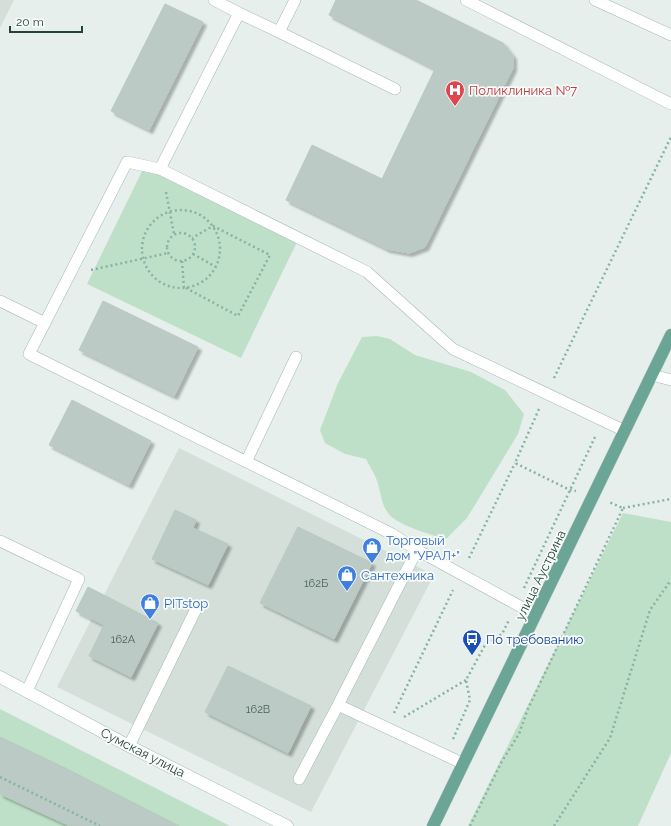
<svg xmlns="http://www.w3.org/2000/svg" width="671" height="826" font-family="Raleway,sans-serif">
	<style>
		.built { fill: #d4dfda }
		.green { fill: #bfe0c8 }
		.building { fill: #bbcac4; stroke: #b8c9c2; filter: url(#shadow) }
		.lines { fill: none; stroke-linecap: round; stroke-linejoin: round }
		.lane-casing { stroke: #a8b8b2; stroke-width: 12 }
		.secondary-casing { stroke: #a4bbb3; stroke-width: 13 }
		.primary-casing { stroke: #c2cac8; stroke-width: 13 }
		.path { stroke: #86b3a5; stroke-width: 2.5; stroke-dasharray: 2 3; stroke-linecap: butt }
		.lane { stroke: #fff; stroke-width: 11 }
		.secondary { stroke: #fff; stroke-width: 12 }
		.primary { stroke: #6aa596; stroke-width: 12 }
		.labels { text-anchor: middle; stroke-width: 3.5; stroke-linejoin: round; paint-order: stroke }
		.number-label { font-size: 11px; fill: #4a645c }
		.health-label { font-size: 13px; fill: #be3a42; stroke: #f7fbf9; text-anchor: start }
		.shop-label { font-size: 13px; fill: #366cbe; stroke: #f7fbf9; text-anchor: start }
		.street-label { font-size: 13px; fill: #24423a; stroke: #f7fbf9 }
		.transit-label { font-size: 13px; fill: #164399; stroke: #f7fbf9; text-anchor: start }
	</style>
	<defs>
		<filter id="shadow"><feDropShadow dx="3.5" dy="3.5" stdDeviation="1" flood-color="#0004"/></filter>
	</defs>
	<rect width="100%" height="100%" fill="#e6efeb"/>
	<path class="built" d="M0,0H14L0,28Z
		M179,448L434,575L311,812L57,687Z"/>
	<path class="green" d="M144,167L297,242L241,358L87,284Z
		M377,336L390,339L415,355L471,372L505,390L524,414L518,434L467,518L446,539C432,535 396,525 388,513C381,504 381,492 377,481C375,474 370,467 366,459L345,454L325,443L320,430L338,383L362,337Z
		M623,513L671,522V753L638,826H468Z
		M0,709L230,826H0Z"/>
	<path class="building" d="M336,0H416L503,43L513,56V68L425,247L409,253L387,249L379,245L286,200L312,145L382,179L435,69L329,15Z
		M165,4L203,22L149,130L111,111Z
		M103,301L198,347L174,396L79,350Z
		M72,400L151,441L129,485L49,445Z
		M175,510L196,520L193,528L228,544L208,585L152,559Z
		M298,527L372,563L334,639L260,603Z
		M88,587L158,623L131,677L89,656L104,625L76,611Z
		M228,666L311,706L288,753L205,712Z
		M0,737L65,768L179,826H70L0,794Z"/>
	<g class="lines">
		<g class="lane-casing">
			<path id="lane" d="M214,0L239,13
				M295,0L279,32L239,13L160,169L127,162L29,354L392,534L417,550
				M466,0L671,104
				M595,0L671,35
				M279,32L395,89
				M160,169L367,272L453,349L625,431
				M0,301L45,323
				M652,375L671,380
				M246,462L296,357
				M0,541L79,579L27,691
				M338,705L464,764
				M129,746L196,609
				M299,779L338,705L417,550L536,615"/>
		</g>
		<g class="secondary-casing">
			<path id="secondary" d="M0,677L129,746L287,826"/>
		</g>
		<g class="primary-casing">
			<path id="primary" d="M433,826L671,335"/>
		</g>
		<path class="path" d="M166,192L174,234
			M142 249a39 39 0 1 1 78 0a39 39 0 1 1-78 0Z
			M167 247a14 14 0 1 1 28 0a14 14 0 1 1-28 0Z
			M193,254L216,267
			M182,261L184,289
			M91,270L168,253
			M186,288L238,316L270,255L213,226L192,238
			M554,378L671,137
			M539,409L515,463L570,490L576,491
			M623,508L671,499
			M469,558L515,463
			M524,588L595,437
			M394,713L453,590
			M404,717L466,680
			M453,739L470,700L466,680L485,645L502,634L509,620
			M0,777L100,826
			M470,826L502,761L519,734L527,711L623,508L609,502
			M554,826L610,738L650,610L671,580"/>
		<use href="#lane" class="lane"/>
		<use href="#secondary" class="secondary"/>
		<use href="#primary" class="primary"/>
	</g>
	<defs>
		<g id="hospital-pin" transform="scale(1)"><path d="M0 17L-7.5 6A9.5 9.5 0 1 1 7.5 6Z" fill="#e0444e" stroke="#f7fbf9"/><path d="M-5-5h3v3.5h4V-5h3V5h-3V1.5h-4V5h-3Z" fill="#fff"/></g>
		<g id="shop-pin" transform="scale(1)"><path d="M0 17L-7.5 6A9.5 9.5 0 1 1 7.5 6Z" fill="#3f7fe0" stroke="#f7fbf9"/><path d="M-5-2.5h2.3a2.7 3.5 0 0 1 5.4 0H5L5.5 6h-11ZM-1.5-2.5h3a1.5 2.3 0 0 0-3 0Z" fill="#fff"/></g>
		<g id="bus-pin" transform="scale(1)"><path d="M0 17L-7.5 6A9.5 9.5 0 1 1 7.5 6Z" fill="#1a4fb4" stroke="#f7fbf9"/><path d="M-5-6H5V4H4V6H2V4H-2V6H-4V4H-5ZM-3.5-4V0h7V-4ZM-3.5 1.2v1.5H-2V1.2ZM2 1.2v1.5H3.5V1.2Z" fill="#fff"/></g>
	</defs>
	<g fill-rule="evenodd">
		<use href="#hospital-pin" x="455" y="90"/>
		<use href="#shop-pin" x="372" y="547"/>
		<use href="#shop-pin" x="347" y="575"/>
		<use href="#shop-pin" x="150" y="603"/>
		<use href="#bus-pin" x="472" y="639"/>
	</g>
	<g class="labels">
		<g class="number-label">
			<text x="316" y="587">162Б</text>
			<text x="123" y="643">162А</text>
			<text x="258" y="713">162В</text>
		</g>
		<g class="health-label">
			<text x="469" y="95">Поликлиника №7</text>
		</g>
		<g class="shop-label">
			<text x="386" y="545">Торговый<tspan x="386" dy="15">дом "УРАЛ+"</tspan></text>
			<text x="361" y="580">Сантехника</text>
			<text x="164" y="608">PITstop</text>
		</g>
		<g class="street-label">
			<text transform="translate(540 575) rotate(-64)" y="5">улица Аустрина</text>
			<text transform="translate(143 752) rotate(27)" y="5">Сумская улица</text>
		</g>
		<g class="transit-label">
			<text x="486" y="644">По требованию</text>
		</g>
	</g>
	<path d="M10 26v6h72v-6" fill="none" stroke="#24423a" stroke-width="2"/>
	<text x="16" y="26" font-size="12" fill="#24423a" stroke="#f7fbf9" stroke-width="3" paint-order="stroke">20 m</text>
</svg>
